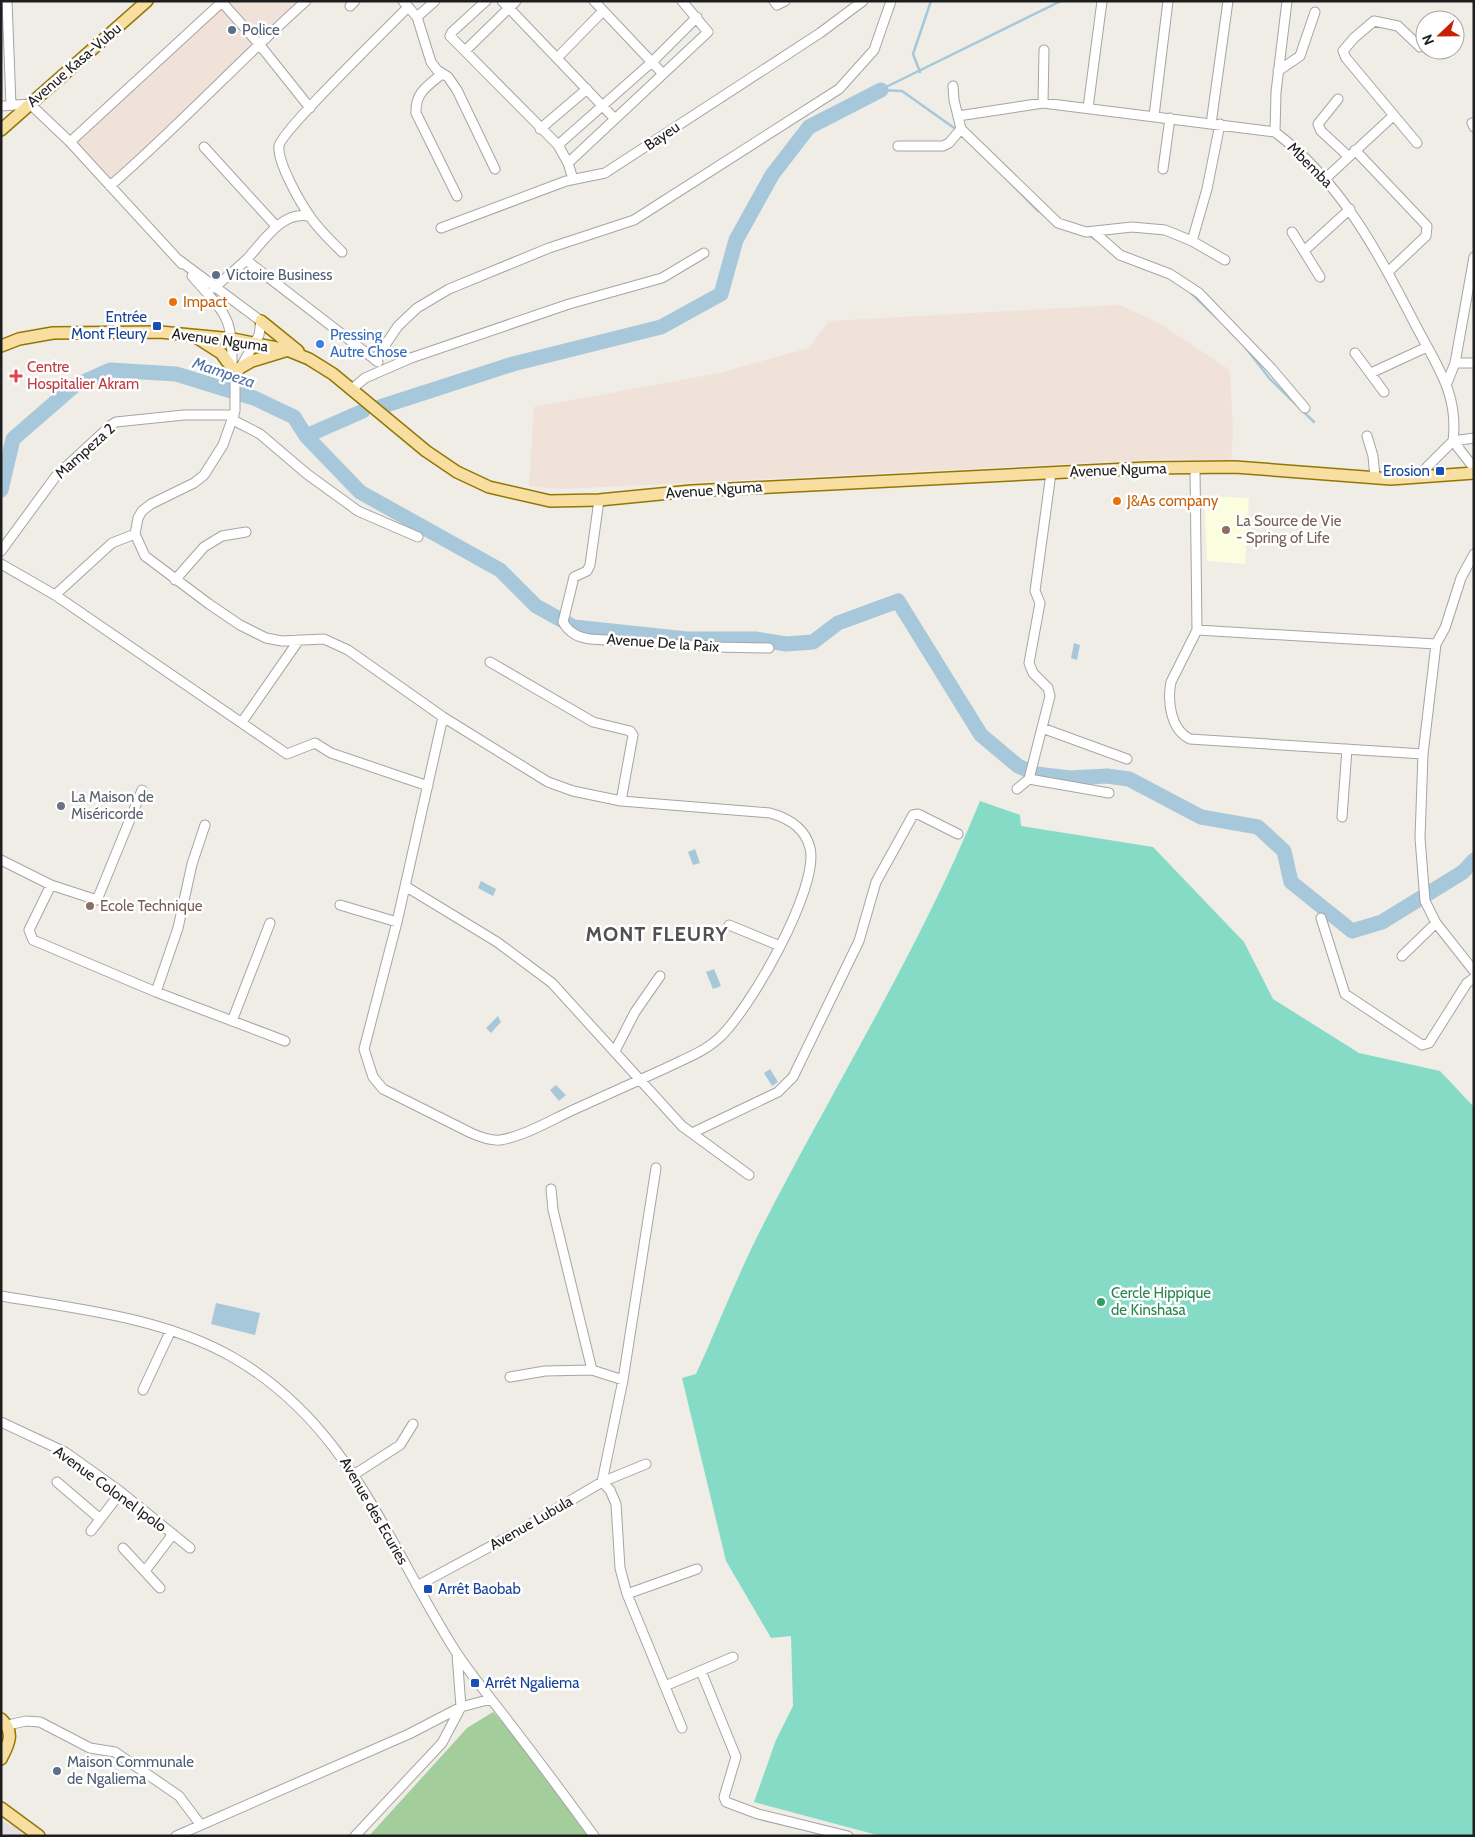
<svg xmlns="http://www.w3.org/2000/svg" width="1475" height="1837" font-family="Cabin,sans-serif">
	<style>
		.education { fill: #fafedf }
		.military { fill: #f0e2d8 }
		.forest { fill: #a3cd9b }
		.pitch { fill: #85dbc6 }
		.parking { fill: #e2e2e2 }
		.water { fill: #a7c8db }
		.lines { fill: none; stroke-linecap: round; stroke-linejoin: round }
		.stream { stroke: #a7c8db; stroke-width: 2.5 }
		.river { stroke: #a7c8db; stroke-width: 15 }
		.minor-casing { stroke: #a5a5a5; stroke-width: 11 }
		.major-casing { stroke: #937705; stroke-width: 14 }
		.minor { stroke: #fff; stroke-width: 9 }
		.major { stroke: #f8dea0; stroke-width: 11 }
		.service-dot { fill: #5c6f8a; stroke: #fff; stroke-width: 2 }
		.food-dot { fill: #e8710a; stroke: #fff; stroke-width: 2 }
		.transit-dot { fill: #1a4fb4; stroke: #fff; stroke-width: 2 }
		.shop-dot { fill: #3f7fe0; stroke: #fff; stroke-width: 2 }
		.health-dot { fill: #e0444e; stroke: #fff; stroke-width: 2 }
		.education-dot { fill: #8d6e63; stroke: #fff; stroke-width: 2 }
		.worship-dot { fill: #6b7280; stroke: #fff; stroke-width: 2 }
		.leisure-dot { fill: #2e9e5b; stroke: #fff; stroke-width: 2 }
		.labels { text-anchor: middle; stroke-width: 5; stroke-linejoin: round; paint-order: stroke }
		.service-label { font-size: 15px; fill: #4e5e75; stroke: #fff; text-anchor: start }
		.street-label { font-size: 15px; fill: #1e1e1e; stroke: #fff }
		.food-label { font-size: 15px; fill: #c56008; stroke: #fff; text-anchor: start }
		.transit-label { font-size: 15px; fill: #164399; stroke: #fff; text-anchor: end }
		.shop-label { font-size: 15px; fill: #366cbe; stroke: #fff; text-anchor: start }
		.health-label { font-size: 15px; fill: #be3a42; stroke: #fff; text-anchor: start }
		.education-label { font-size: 15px; fill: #785e54; stroke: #fff; text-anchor: start }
		.worship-label { font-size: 15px; fill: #5b616d; stroke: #fff; text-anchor: start }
		.leisure-label { font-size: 15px; fill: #27864d; stroke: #fff; text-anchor: start }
		.water-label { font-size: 16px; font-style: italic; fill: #4e70ab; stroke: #fff }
		.district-label { font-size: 20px; font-weight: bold; letter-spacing: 1px; fill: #515151; stroke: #fff }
	</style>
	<rect width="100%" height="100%" fill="#efede5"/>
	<path class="education" d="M1204,496L1249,498L1245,564L1207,561Z"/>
	<path class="military" d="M221,1H308L110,186L70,142L225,6Z
		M1120,305L1162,325L1230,370L1233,431L1231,461L1168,459L562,489L529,486L534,407L719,373L809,348L829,321Z"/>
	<path class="forest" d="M493,1712L513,1733L589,1836H369L467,1728Z"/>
	<path class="pitch" d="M980,801L1020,815L1021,826L1153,847L1244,942L1273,999L1359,1053L1440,1071L1474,1107V1836H881L754,1802L776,1740L793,1706L791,1636L771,1638L726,1561L682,1378L696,1374C718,1326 737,1276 761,1229C834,1086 920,949 980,801Z"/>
	<path class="parking" d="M1,1820L27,1834L29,1836H1Z"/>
	<path class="water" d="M1074,643L1080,645L1077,660L1071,658Z
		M695,849L700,863L693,865L688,852Z
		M481,881L496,889L493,896L478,888Z
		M714,969L721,986L713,989L706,972Z
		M498,1016L501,1022L491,1033L486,1028Z
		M770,1069L778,1082L772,1086L764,1073Z
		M556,1085L566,1095L559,1101L550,1090Z
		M216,1303L260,1313L255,1335L211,1324Z"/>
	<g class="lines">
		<path class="stream" d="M920,72L913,54L931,1
			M882,89L1061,1
			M881,90L902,91L957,130
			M1012,184L1037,210L1042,213
			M1088,235L1098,241
			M1190,292L1217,318
			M1245,347L1270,379L1314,422"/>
		<path class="river" d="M380,407L513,364L661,327L721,294L736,240L772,175L809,127L881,90
			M306,436L363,411
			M1,490L13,439L74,386L110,370L176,374L254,398L294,417L306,436L360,492L500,570L536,606L574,627L687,639H755L786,644L813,642L838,623L898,601L981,735L1018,766L1036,774L1070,778L1107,776L1129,779L1201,817L1258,827L1284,851L1291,882L1352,931L1382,922L1463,872L1474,860"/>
		<g class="minor-casing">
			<path id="minor" d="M7,1L11,105
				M221,1L259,44L310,108
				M403,1L417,17L431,62L437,70L448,77L457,90L495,169
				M486,1L452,32L450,36L558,145L568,163L573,179
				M502,1L509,8L516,1
				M594,1L663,74
				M774,1L777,5L785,1
				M350,6L355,1
				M417,17L435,1
				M465,51L509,8L615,119
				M557,58L603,11
				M1278,71L1300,56L1315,12
				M442,74C427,86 415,93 416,113L457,196
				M953,86L954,100L961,129L1058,223L1086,232L1132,227L1165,230L1192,241L1225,260
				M1338,99L1318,124L1321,131L1348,156
				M1043,103L1044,50
				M1,106L30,104L70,142L182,264
				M1088,108L1102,1
				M958,116L1043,103L1275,132C1342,183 1377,251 1415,324C1436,365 1459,393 1453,441L1418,476
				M1154,116L1168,1
				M1472,123L1474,127
				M1211,124L1228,1
				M540,129L587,89
				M1275,132L1276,92L1287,1
				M70,142L222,2
				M1417,143L1346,58L1343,51L1354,38L1374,21L1398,26L1420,47
				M558,145L652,62L697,17
				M898,146H943L949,143L961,129
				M204,147L276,226
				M1355,150L1427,226L1426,236L1388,272
				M568,163L708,32L682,1
				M1163,169L1170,118
				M1326,178L1393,116
				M110,186C178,127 239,61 306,1
				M441,228L566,181L605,173L820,33L863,1
				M1292,232L1320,277
				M1095,233L1120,255L1170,274L1199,293L1271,368L1305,408
				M1192,241L1207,189L1220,124
				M1305,250L1350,209
				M342,252C331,241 318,229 309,215C300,202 277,162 279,146C281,131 390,26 408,7
				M179,260L261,321L259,335L235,377V411L223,445L204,475L194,483L151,504L142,511L138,518L135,534L145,556L209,604L240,625L266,638L282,641L324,639L348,650L443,717L548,782L573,791L621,801L770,813C788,818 805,827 810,848C820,887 749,1011 719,1038C704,1052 684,1059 666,1068C635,1082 604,1096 573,1110C551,1120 525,1136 500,1140C490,1141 480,1137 471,1133L383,1089L373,1077L364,1049L397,922L443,717
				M246,260L378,362
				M192,276C226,315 233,315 232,369
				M214,288C225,278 237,269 247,259C264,241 281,211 309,216
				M1355,353L1384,392
				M375,360L398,326L417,308L449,289L549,248L634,220L839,89L874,50L891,1
				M1455,363H1474
				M1371,373L1427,347
				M1447,383L1455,363L1474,257
				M352,389L365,378L411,358L569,304L662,278L704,253
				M233,420L260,434L307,474L358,511L418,537
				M1367,436L1373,456L1375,478
				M1474,438L1453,441L1474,468
				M1195,469L1197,630L1171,682C1167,702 1171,730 1190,739L1423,754
				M599,500L590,565L587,571L574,577L563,622C570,634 578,637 590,639L717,647L769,648
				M1,551L56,476L111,425L116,422L184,415H234
				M1474,554L1461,578L1445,628L1436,644L1423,754L1420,838L1425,901L1436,923L1474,971
				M1,564L55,595L287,754L315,743L331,753L428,786
				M175,580L204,547L222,536L246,532
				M55,595L112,543L135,534
				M1197,630L1436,644
				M490,662L593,722L630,731L633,735L621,801
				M242,722L299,640
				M1042,728L1127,759
				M1029,779L1109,793
				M1017,789L1029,779L1050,696L1048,688L1033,673L1029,663L1040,603L1035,591L1051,473
				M1342,817L1347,749
				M1,860L51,885L29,930L33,940L156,992L285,1041
				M51,885L97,900L142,790
				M405,886L497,942L552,983L682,1126L749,1175
				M340,905L397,922
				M1321,918L1345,994L1422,1045L1429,1043L1467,983L1474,978
				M729,925L780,946
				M1402,956L1436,923
				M156,992L178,928L192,864L205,825
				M232,1021L270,923
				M615,1051L635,1012L660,976
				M692,1133L778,1092L793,1077L859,941L876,882L913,815L918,814L958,834
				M656,1168L623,1380L602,1482L610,1490L616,1504L620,1568L627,1594L682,1728
				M551,1189L553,1210L592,1370L623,1380
				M1,1296C79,1309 165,1318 234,1358C351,1426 387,1544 456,1652C471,1675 489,1696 505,1717C535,1756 565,1796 594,1836
				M510,1377L545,1371L592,1370
				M143,1390L171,1330
				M1,1422L65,1452L121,1492L190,1548
				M355,1474L400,1445L413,1424
				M57,1482L99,1518
				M91,1531L121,1492
				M123,1548L160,1588
				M145,1571L173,1534
				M417,1586L517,1532L602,1482L646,1464
				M627,1594L697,1569
				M701,1671L736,1757L724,1797L726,1802L758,1814L848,1836
				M665,1686L733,1657
				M8,1725L26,1721L40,1722L90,1748L115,1752L179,1796L200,1824
				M176,1836L409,1734L461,1707L491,1699
				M355,1836L442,1743L461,1707L457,1654"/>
		</g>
		<g class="major-casing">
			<path id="major" d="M1,130L147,1
				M261,321L298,351
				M196,337L221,353L232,368
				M1,346L19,339L53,333L160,332L233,339L287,350L309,359L333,374L426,451L457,472L489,487L550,501L599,500L691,491L1147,468L1235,467L1391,479L1474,473
				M238,369L252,361L285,351
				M1,1719C15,1732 9,1744 1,1759
				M1,1808L39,1836"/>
		</g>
		<use href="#minor" class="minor"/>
		<use href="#major" class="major"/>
	</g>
	<g class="service-dot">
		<circle cx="232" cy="30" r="5"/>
		<circle cx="216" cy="275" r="5"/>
		<circle cx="57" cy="1771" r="5"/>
	</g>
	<g class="food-dot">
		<circle cx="173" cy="302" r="5"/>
		<circle cx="1117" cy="501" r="5"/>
	</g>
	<g class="transit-dot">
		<rect x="152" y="321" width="10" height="10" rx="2.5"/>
		<rect x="1435" y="466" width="10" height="10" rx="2.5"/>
		<rect x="423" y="1584" width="10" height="10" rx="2.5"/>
		<rect x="470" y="1678" width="10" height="10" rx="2.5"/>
	</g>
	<circle class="shop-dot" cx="320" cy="344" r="5"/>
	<path class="health-dot" d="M13.5 368.5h5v5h5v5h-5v5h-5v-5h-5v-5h5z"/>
	<g class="education-dot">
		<circle cx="1226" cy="530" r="5"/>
		<circle cx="90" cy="906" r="5"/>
	</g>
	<circle class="worship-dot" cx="61" cy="806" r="5"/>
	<circle class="leisure-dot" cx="1101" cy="1302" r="5"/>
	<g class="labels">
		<g class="service-label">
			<text x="242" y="35">Police</text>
			<text x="226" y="280">Victoire Business</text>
			<text x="67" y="1767">Maison Communale<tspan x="67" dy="17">de Ngaliema</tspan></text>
		</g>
		<g class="street-label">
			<text transform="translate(74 65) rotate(-41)" y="5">Avenue Kasa-Vubu</text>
			<text transform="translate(662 136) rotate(-34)" y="5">Bayeu</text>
			<text transform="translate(1310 165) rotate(45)" y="5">Mbemba</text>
			<text transform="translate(220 340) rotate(8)" y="5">Avenue Nguma</text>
			<text transform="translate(85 451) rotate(-42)" y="5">Mampeza 2</text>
			<text transform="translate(1118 470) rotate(-2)" y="5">Avenue Nguma</text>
			<text transform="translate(714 490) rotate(-4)" y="5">Avenue Nguma</text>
			<text transform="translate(663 643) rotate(4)" y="5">Avenue De la Paix</text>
			<text transform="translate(110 1489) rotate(36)" y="5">Avenue Colonel Ipolo</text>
			<text transform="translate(374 1511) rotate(60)" y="5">Avenue des Ecuries</text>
			<text transform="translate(531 1523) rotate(-30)" y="5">Avenue Lubula</text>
		</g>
		<g class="food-label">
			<text x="183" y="307">Impact</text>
			<text x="1127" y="506">J&amp;As company</text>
		</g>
		<g class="transit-label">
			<text x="147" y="322">Entrée<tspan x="147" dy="17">Mont Fleury</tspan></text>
			<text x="1430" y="476">Erosion</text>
			<text x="438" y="1594" text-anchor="start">Arrêt Baobab</text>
			<text x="485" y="1688" text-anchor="start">Arrêt Ngaliema</text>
		</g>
		<g class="shop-label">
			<text x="330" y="340">Pressing<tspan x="330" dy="17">Autre Chose</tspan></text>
		</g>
		<g class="health-label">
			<text x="27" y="372">Centre<tspan x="27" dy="17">Hospitalier Akram</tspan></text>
		</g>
		<g class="education-label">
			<text x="1236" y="526">La Source de Vie<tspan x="1236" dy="17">- Spring of Life</tspan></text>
			<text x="100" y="911">Ecole Technique</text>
		</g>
		<g class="worship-label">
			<text x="71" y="802">La Maison de<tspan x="71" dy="17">Miséricorde</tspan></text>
		</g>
		<g class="leisure-label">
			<text x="1111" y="1298">Cercle Hippique<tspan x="1111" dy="17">de Kinshasa</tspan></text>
		</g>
		<g class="water-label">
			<text transform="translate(224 372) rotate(19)" y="6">Mampeza</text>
		</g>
		<g class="district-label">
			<text x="657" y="941">MONT FLEURY</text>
		</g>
	</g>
	<rect width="1475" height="1837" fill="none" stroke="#1e1e1e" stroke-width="5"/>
	<g transform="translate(1440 35) rotate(248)"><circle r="24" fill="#ffffff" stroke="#a5a5a5"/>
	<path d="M0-4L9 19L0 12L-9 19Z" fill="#c52107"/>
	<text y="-8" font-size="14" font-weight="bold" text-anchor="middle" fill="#1e1e1e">N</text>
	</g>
</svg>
